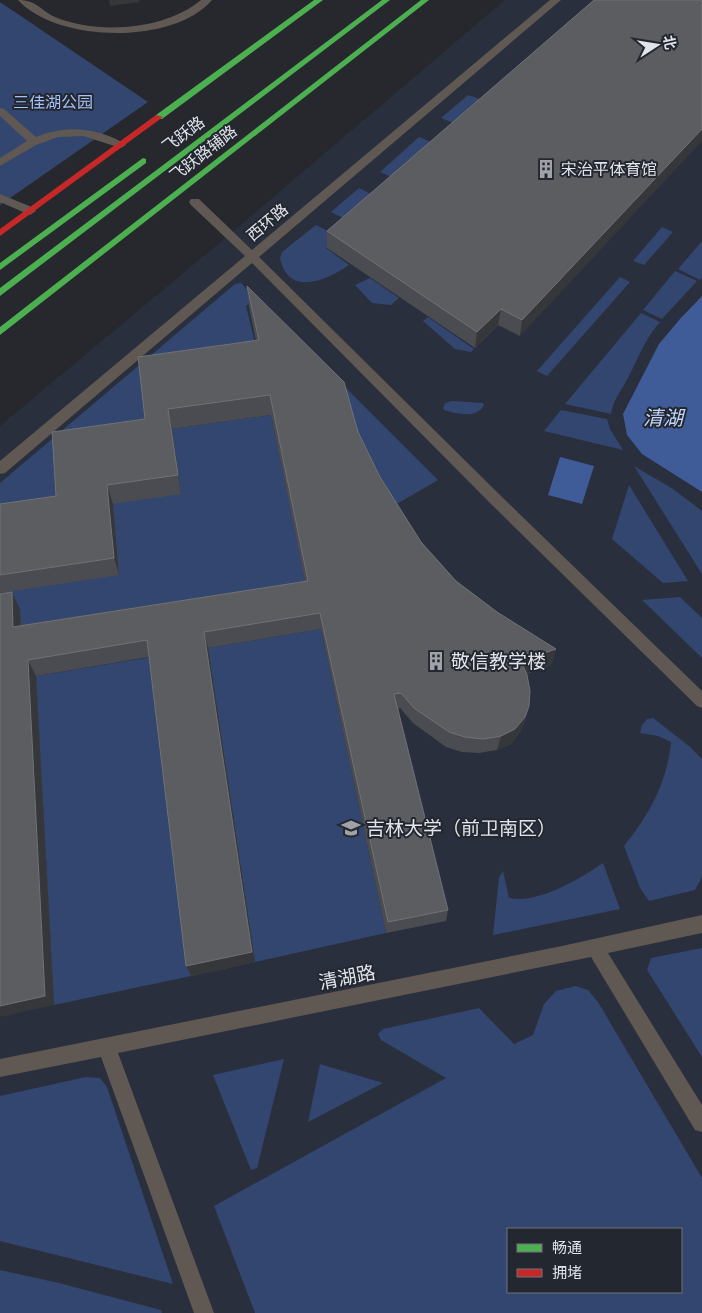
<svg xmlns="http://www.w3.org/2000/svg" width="702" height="1313" font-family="'Sofia Sans Condensed','Noto Sans SC',sans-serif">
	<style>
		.built { fill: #292f3d; fill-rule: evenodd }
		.green { fill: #33466f; fill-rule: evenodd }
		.water { fill: #3f5c98 }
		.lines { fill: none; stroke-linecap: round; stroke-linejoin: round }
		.lane { fill: #605853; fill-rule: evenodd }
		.fast { fill: #4caf50; fill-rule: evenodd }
		.jam { fill: #c62828; fill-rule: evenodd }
		.wall { fill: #4a4c51 }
		.shaded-wall { fill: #35373b }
		.building { fill: #5b5d61; stroke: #707276 }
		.labels { text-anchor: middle; stroke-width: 4; stroke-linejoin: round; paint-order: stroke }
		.far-park-label { font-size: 16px; fill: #a5c1f9; stroke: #232730 }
		.far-street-label { font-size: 16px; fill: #e1e4ea; stroke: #232730 }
		.far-poi-label { font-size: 16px; fill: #e1e4ea; stroke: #232730; text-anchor: start }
		.poi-label { font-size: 19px; fill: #e1e4ea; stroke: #232730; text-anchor: start }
		.street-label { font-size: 19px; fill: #e1e4ea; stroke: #232730 }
		.water-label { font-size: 20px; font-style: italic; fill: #c2d6fc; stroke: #232730 }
	</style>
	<rect width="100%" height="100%" fill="#26282d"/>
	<path class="built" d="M505,0H702V1313H0V426L230,234ZM508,1229H681V1292H508Z"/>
	<path class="green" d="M0,2L148,102L0,205Z
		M468,95L491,103L463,127L441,118Z
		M419,137L441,146L401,181L380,172Z
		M359,188L381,199L353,223L331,212Z
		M316,225L338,236L326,248L349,265C326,281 288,297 280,258L282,252Z
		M662,227L673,232L644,265L633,261Z
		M702,241V278L700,280L678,269Z
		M675,271L697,281L662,319L643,310Z
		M620,277L630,282L547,376L537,371Z
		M370,278L399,298L391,305L372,303L355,285Z
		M241,283L438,480L390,508L360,450L349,402L249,304L246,306L259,359L148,437L60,512L0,521V483L235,284Z
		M641,313L660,322C646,338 639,356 630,374C624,387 613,399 611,414L565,404Z
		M428,317L474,349L471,352L455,349L423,321Z
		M452,401L483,403L484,405C477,419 457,414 444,410L443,408L445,403Z
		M561,410L607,419L610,429L623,450L544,431Z
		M271,415L309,598L22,643L0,613V593L113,504L172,429Z
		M634,466L673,489L702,511V574Z
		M629,485L688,581L663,583L612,539Z
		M680,597L702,618V658L642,600Z
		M321,629L386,933L255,962L208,648Z
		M152,657L191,976L54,1005L36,676Z
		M653,718L689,746L702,759V877L695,890L649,901L640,888L624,846C649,815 667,783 671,742L658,736L640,733L642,725L647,719Z
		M603,863L620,909L493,935L499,877L503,871L509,898C539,904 579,879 603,863Z
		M702,948V1057L647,970L651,958Z
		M576,986L588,990L598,1002L702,1178V1313H255L214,1206L446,1078L381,1040L378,1034L383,1029L479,1008L514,1044L533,1035L544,1004L556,991ZM681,1229V1292H508V1229Z
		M284,1059L257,1168L251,1170L213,1075Z
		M320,1064L383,1083L308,1122Z
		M86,1077L100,1078L107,1087L173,1284L0,1241V1096Z
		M0,1270L59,1283L161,1310L162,1313H0Z"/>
	<path class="water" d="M702,296V492L642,454L627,435L623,414L659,344L680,319Z
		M560,457L594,466L582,504L548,495Z"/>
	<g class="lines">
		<path class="lane" d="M18,0C37,0 40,10 55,17C98,35 165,30 201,0H212C174,45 57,43 18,0Z
			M550,0H561L259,257L500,495L702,691V708L697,706L490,503L252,263L5,473L0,474V461L245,256L191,205L189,202L191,199H199L252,250Z
			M0,108L4,109L36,137C60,127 85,127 109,136C115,139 122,141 126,145L121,148L83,136L58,137L36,145L0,166V158L27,141L0,116Z
			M0,194L34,208L36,211L30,215L0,202Z
			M702,915V933L608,953L702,1105V1132L695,1130L591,957L118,1053L214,1313H194L101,1057L0,1077V1059L562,946Z"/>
		<path class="fast" d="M314,0H323L162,119H156V115Z
			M382,0H390L0,296V288Z
			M421,0H429L0,335V327Z
			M143,158L146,159V163L0,270V263Z"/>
		<path class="jam" d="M156,115L163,117L0,236V229Z"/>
	</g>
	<path class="wall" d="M594,0L520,336L498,325L475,348L327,248V231Z
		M247,286L358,432L380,477L421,542L456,581L497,612L556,649L551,665L527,674L529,706L525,721L520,732L511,744L497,750L479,753L462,752L446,747L413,723L400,708L398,709L448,910L446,921L386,933L321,629L208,648L255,962L191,976L186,966L149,657L36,676L54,1005L12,592L20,609L21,625L305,581L271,415L172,429L181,494L113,504L119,575L0,593V504L56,496L145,419L256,341L249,307Z"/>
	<path class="shaded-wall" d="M109,0H139L140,2L110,6Z
		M702,129V141L520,336L522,320Z
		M501,309L498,325L475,348L477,332Z
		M168,409L172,429L181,494L178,475Z
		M107,485L113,504L119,575L114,558Z
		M12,592L20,609L22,643L13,627Z
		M204,632L208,648L255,962L191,976L186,966Z
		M556,649L551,665L517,677L521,661Z
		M28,660L36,676L54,1005L0,1017V1006Z
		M529,706L525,721L520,732L511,744L497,750L501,736Z"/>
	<path class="building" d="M594,0H698L702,1V129L522,320L501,309L477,332L327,231Z
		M247,286L344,382L358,432L380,477L421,542L456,581L497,612L556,649L521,661L527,675L530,691L529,706L525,717L515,729L501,736L483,739L465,737L449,732L414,708L401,693L394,694L448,910L388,922L320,613L204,632L252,952L186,966L147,640L28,660L45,996L0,1006V594L12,592L13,627L308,581L270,395L168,409L178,475L107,485L114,558L0,575V504L56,496L52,432L145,419L138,357L259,340Z"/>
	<defs>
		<g id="building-bare" transform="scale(1.5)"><path d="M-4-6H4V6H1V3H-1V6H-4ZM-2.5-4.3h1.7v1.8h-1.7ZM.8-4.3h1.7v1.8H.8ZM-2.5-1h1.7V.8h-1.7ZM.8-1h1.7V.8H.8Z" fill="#a0a2a8" stroke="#232730" stroke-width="2.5" paint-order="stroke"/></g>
		<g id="university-bare" transform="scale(1.5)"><path d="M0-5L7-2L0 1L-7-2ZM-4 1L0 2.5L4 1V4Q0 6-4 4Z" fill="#a0a2a8" stroke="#232730" stroke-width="2.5" paint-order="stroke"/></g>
	</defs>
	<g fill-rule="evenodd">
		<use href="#building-bare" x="546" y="169"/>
		<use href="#building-bare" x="436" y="661"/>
		<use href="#university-bare" x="351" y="828"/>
	</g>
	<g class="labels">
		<g class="far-park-label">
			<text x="53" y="108">三佳湖公园</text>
		</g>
		<g class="far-street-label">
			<text transform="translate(183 134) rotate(-37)" y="6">飞跃路</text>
			<text transform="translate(203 153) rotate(-38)" y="6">飞跃路辅路</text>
			<text transform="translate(267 222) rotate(-40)" y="6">西环路</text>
		</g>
		<g class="far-poi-label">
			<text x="561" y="175">宋治平体育馆</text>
		</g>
		<g class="poi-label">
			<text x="451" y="668">敬信教学楼</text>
			<text x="366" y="835">吉林大学（前卫南区）</text>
		</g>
		<g class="street-label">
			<text transform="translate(347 977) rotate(-11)" y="7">清湖路</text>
		</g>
		<g class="water-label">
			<text x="663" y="425">清湖</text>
		</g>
	</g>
	<rect x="507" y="1228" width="175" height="65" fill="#232730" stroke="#6f737a"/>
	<rect x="517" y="1244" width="25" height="8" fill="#4caf50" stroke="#6f737a"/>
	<text x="552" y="1253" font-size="15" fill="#e1e4ea">畅通</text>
	<rect x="517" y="1269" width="25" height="8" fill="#c62828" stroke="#6f737a"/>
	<text x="552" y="1278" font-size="15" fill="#e1e4ea">拥堵</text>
	<g transform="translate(657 45) rotate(78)" stroke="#232730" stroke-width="4" paint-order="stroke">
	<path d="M0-4L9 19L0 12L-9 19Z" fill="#e1e4ea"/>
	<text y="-8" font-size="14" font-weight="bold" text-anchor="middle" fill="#e1e4ea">北</text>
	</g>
</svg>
